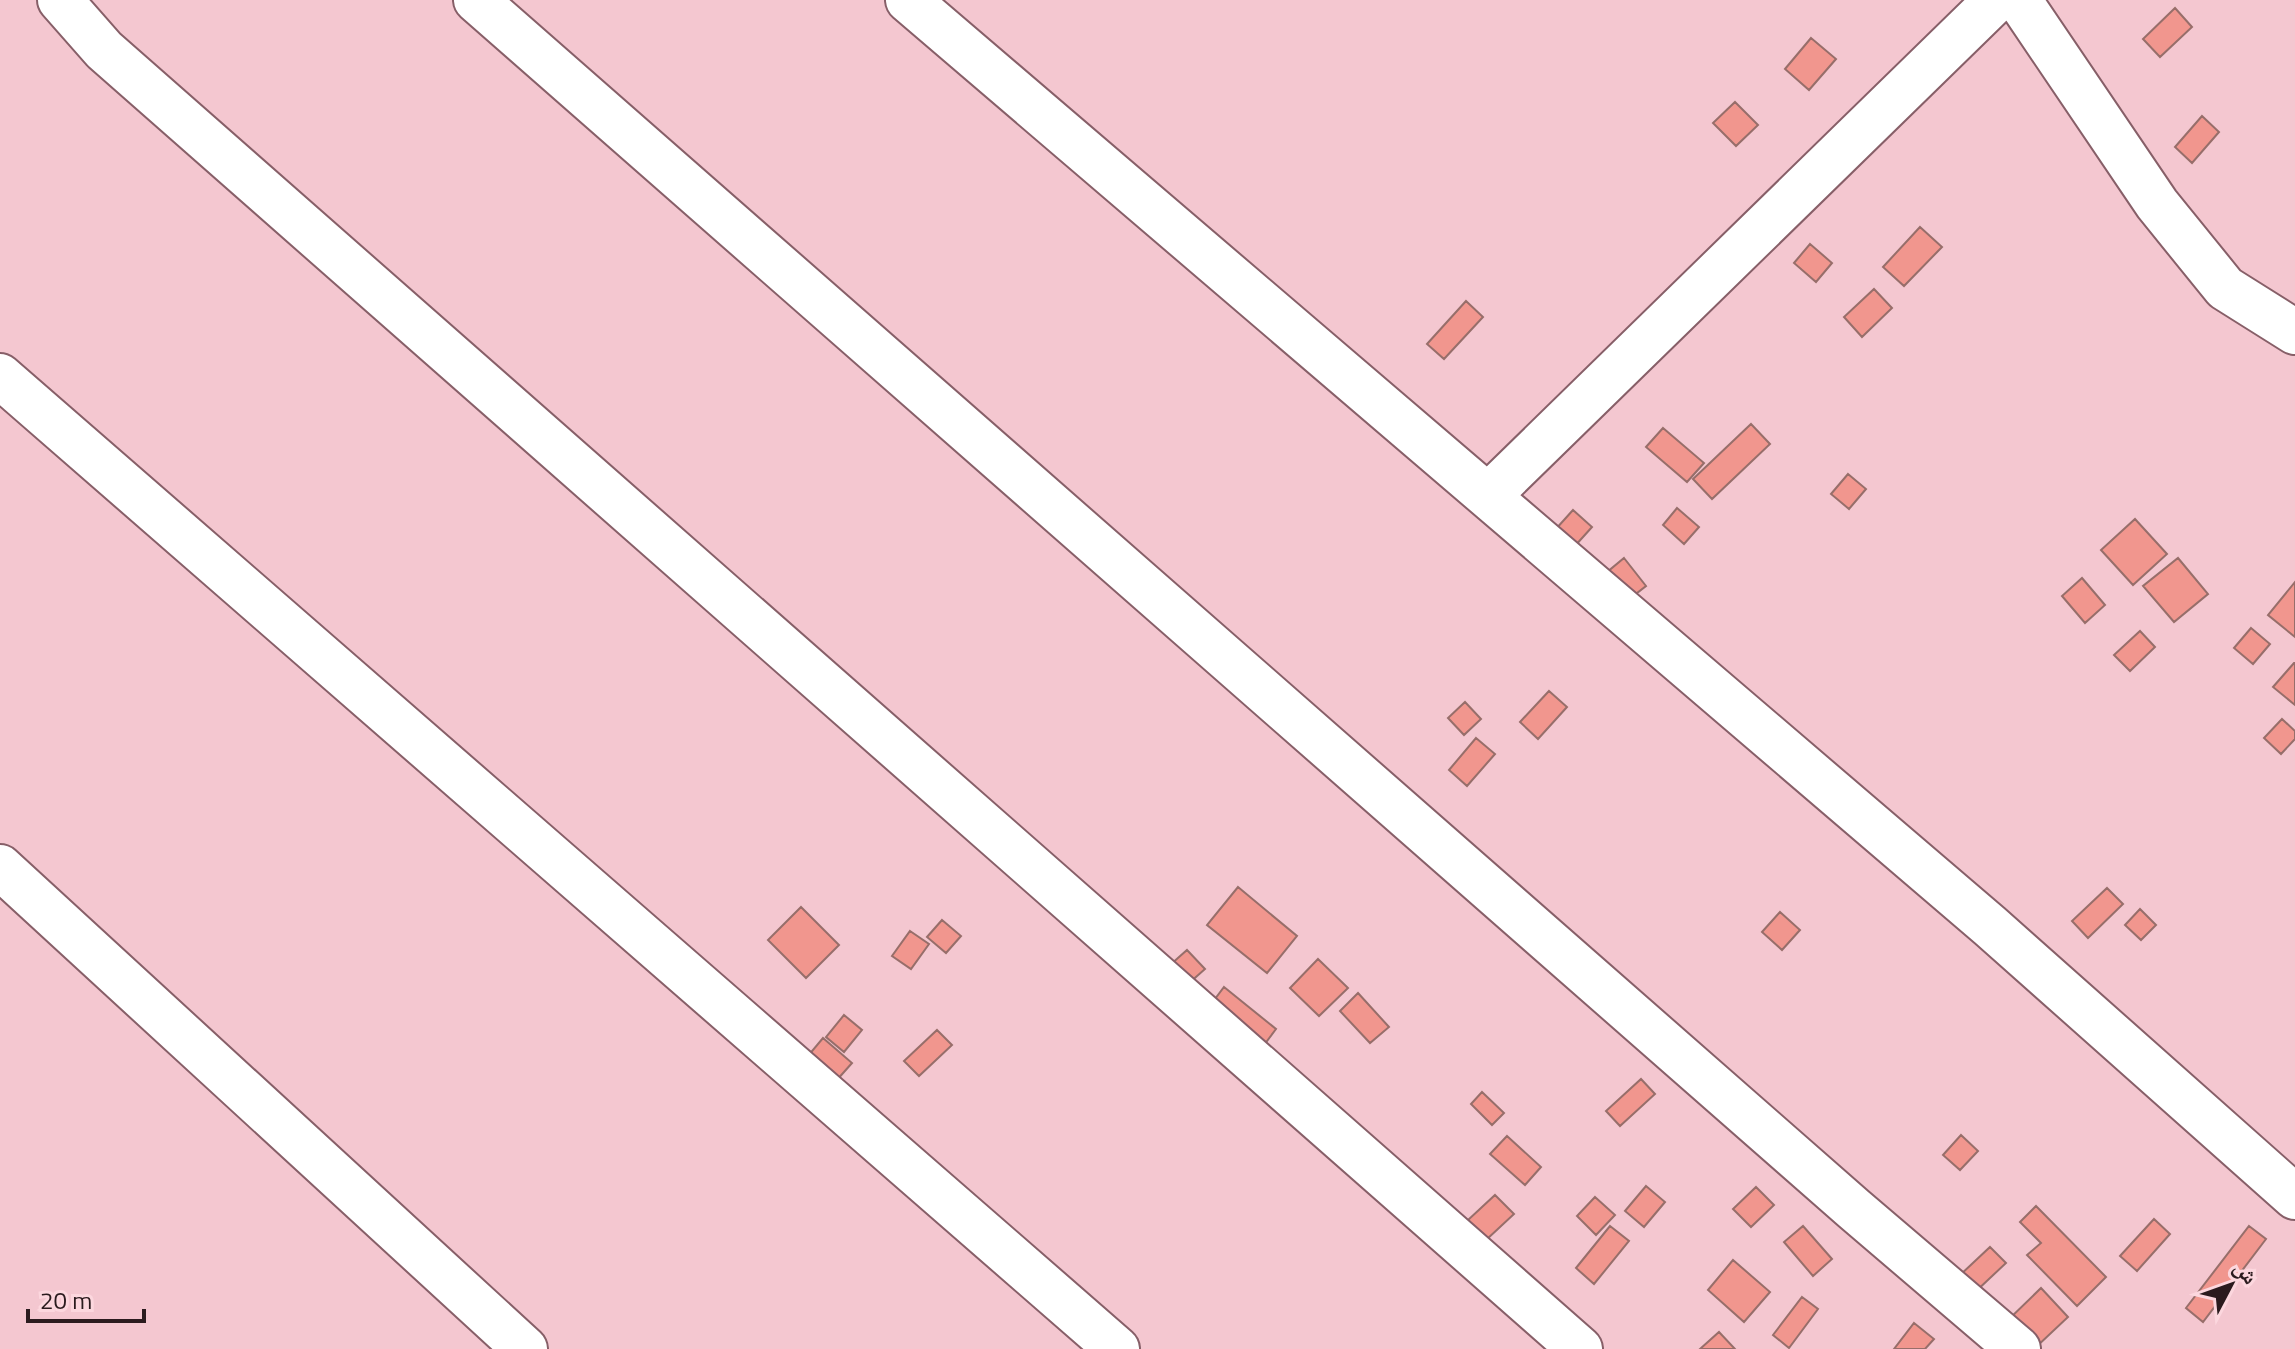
<svg xmlns="http://www.w3.org/2000/svg" width="2295" height="1349" font-family="'Titillium Web','Noto Naskh Arabic',sans-serif">
	<style>
		.building { fill: #f1968e; stroke: #976e6a; stroke-width: 2 }
		.lines { fill: none; stroke-linecap: round; stroke-linejoin: round }
		.minor-casing { stroke: #875f68; stroke-width: 48 }
		.minor { stroke: #fff; stroke-width: 44 }
	</style>
	<rect width="100%" height="100%" fill="#f4c7d0"/>
	<path class="building" d="M2175,8L2192,27L2160,57L2143,39Z
		M1811,38L1836,59L1809,90L1785,69Z
		M1735,102L1758,125L1736,146L1713,123Z
		M2202,116L2219,132L2192,163L2175,147Z
		M1920,227L1942,247L1904,286L1883,267Z
		M1810,244L1832,263L1816,282L1794,263Z
		M1874,289L1892,308L1862,337L1844,317Z
		M1466,301L1483,317L1444,359L1427,344Z
		M1751,424L1770,444L1712,499L1693,479Z
		M1663,428L1704,463L1687,482L1646,447Z
		M1848,474L1866,489L1849,509L1831,494Z
		M1677,508L1699,527L1684,544L1663,525Z
		M1573,510L1592,527L1574,547L1555,530Z
		M2135,519L2167,554L2133,585L2101,550Z
		M1624,558L1646,586L1628,600L1606,573Z
		M2178,558L2208,594L2174,622L2143,586Z
		M2082,578L2105,605L2085,623L2062,596Z
		M2295,582V637L2268,615Z
		M2251,628L2270,644L2253,664L2234,648Z
		M2140,631L2155,647L2130,671L2114,655Z
		M2294,663H2295V705L2273,687Z
		M1549,691L1567,707L1538,739L1520,722Z
		M1465,702L1481,719L1464,735L1448,718Z
		M2282,719L2295,731V739L2281,754L2264,738Z
		M1476,738L1495,754L1467,786L1449,770Z
		M1238,887L1297,936L1267,973L1207,925Z
		M2107,888L2123,904L2088,938L2072,921Z
		M801,907L839,945L806,978L768,940Z
		M2140,909L2156,925L2141,940L2125,925Z
		M1780,912L1800,930L1782,950L1762,932Z
		M942,920L961,936L946,953L927,937Z
		M910,931L929,944L911,969L892,956Z
		M1187,950L1205,969L1188,984L1170,965Z
		M1318,959L1348,988L1319,1016L1290,988Z
		M1224,987L1276,1029L1261,1049L1209,1007Z
		M1358,993L1389,1027L1370,1043L1340,1011Z
		M844,1015L862,1030L844,1052L826,1037Z
		M937,1030L952,1045L919,1076L904,1061Z
		M823,1038L852,1063L836,1081L807,1057Z
		M1641,1079L1655,1094L1620,1126L1606,1111Z
		M1482,1092L1504,1113L1492,1125L1471,1104Z
		M1961,1135L1978,1151L1960,1170L1943,1155Z
		M1507,1136L1541,1167L1525,1185L1490,1154Z
		M1646,1186L1665,1202L1644,1227L1625,1211Z
		M1756,1187L1774,1205L1751,1227L1733,1209Z
		M1495,1195L1514,1214L1486,1240L1468,1220Z
		M1595,1197L1615,1215L1596,1235L1577,1216Z
		M2036,1206L2106,1277L2077,1306L2027,1255L2041,1243L2020,1222Z
		M2154,1219L2170,1234L2137,1271L2120,1256Z
		M1610,1226L1629,1241L1594,1284L1576,1268Z
		M1803,1226L1832,1259L1813,1276L1784,1242Z
		M2249,1226L2266,1239L2203,1322L2186,1308Z
		M1990,1247L2006,1263L1974,1293L1958,1277Z
		M1733,1260L1770,1292L1744,1322L1708,1290Z
		M2041,1288L2068,1317L2034,1349L2006,1322Z
		M1802,1297L1818,1309L1789,1348L1773,1335Z
		M1914,1323L1934,1339L1925,1349H1894Z
		M1719,1332L1735,1349H1700Z"/>
	<g class="lines">
		<g class="minor-casing">
			<path id="minor" d="M60,0L104,50L1580,1349
				M476,0L1854,1209L2018,1349
				M908,0L1990,926L2295,1197
				M2019,0L2157,204L2225,288L2295,332
				M0,376L1117,1349
				M1488,496L1996,0
				M0,867L525,1349"/>
		</g>
		<use href="#minor" class="minor"/>
	</g>
	<g transform="translate(2231 1285) rotate(49)" stroke="#fcd7de" stroke-width="6" paint-order="stroke">
	<path d="M0-6L14 30L0 20L-14 30Z" fill="#2b1b1e"/>
	<text y="-12" font-size="22" font-weight="bold" text-anchor="middle" fill="#2b1b1e">ش</text>
	</g>
	<path d="M28 1309v12h116v-12" fill="none" stroke="#2b1b1e" stroke-width="4"/>
	<text x="40" y="1309" font-size="24" fill="#2b1b1e" stroke="#fcd7de" stroke-width="6" paint-order="stroke">20 m</text>
</svg>
